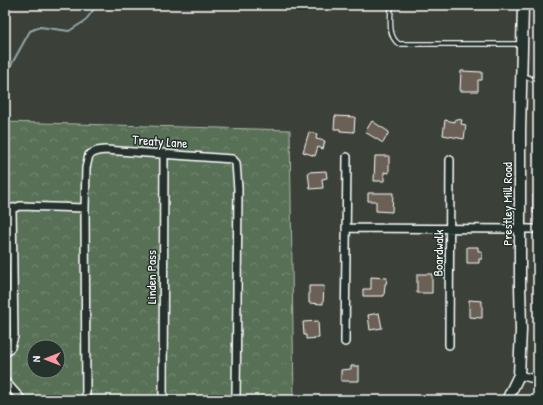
<svg xmlns="http://www.w3.org/2000/svg" width="543" height="405" font-family="'Patrick Hand',sans-serif">
	<style>
		.forest { fill: url(#forest-crowns); stroke: #acb8aa; fill-rule: evenodd }
		.lines { fill: none; stroke-linecap: round; stroke-linejoin: round }
		.stream { stroke: #93a7aa; stroke-width: 2 }
		.building { fill: #6b6155; stroke: #fff }
		.lane-casing { stroke: #fff; stroke-width: 6 }
		.street-casing { stroke: #fff; stroke-width: 10 }
		.secondary-casing { stroke: #fff; stroke-width: 13 }
		.lane { stroke: #26332d; stroke-width: 3.5 }
		.street { stroke: #26332d; stroke-width: 7 }
		.secondary { stroke: #26332d; stroke-width: 10 }
		.labels { text-anchor: middle; stroke-width: 3; stroke-linejoin: round; paint-order: stroke }
		.street-label { font-size: 13px; fill: #fff; stroke: #26332d }
	</style>
	<defs>
		<pattern id="forest-crowns" width="20" height="18" patternUnits="userSpaceOnUse"><rect width="20" height="18" fill="#597156"/><path d="M2 6a3 3 0 1 1 6 0M12 15a3 3 0 1 1 6 0" fill="none" stroke="#72866f"/></pattern>
	</defs>
	<rect width="100%" height="100%" fill="#3b4139"/>
	<filter id="ink" filterUnits="userSpaceOnUse"><feTurbulence type="fractalNoise" baseFrequency=".025" numOctaves="2"/><feDisplacementMap in="SourceGraphic" scale="8" xChannelSelector="R" yChannelSelector="G"/><feConvolveMatrix kernelMatrix="1 2 1 2 8 2 1 2 1" color-interpolation-filters="sRGB"/></filter>
	<g filter="url(#ink)">
		<path class="forest" d="M5,122L290,130L294,400H5ZM34,347H58V371H34Z"/>
		<g class="lines">
			<path class="stream" d="M5,76L30,31L40,27L69,31L85,21L97,5"/>
		</g>
		<path class="building" d="M461,71L482,72V80H478V91H460Z
			M335,116L355,117L354,132L340,131V129H334Z
			M455,119L462,120L461,124L466,125L464,139L443,135L445,120L455,122Z
			M372,121L389,132L383,143L365,132Z
			M309,132L317,134L316,139L325,141L323,149L318,147L315,156L303,152Z
			M375,156H389V173L384,172V181H374Z
			M326,171L327,178L322,179L323,188L310,189L308,172Z
			M368,193H393L392,212L376,211V201H368Z
			M533,195H538V213H533Z
			M467,247H478V251H482V259H479V263H467Z
			M417,274H432V293H417Z
			M371,277L387,278L386,284H385L384,296H363V289H371Z
			M309,286H324L323,304L309,303Z
			M469,300L482,301V318L469,317Z
			M379,313L382,328L370,330L368,315Z
			M318,321L319,338L306,339V335H304L303,322Z
			M351,366H359V381H341V370L351,369Z"/>
		<g class="lines">
			<g class="lane-casing">
				<path id="lane" d="M391,5C391,18 387,36 399,44H521
					M523,75L538,82"/>
			</g>
			<g class="street-casing">
				<path id="street" d="M5,211L20,206L85,208
					M346,228L538,229
					M345,342L347,157
					M449,345L450,160
					M5,353L11,347L14,336L12,208
					M519,375L538,380
					M5,381L22,400
					M86,400L85,208L86,168L89,155L97,151L105,150L232,159L236,163L238,189L236,400
					M163,400L164,153"/>
			</g>
			<g class="secondary-casing">
				<path id="secondary" d="M507,400L519,375L521,330L520,284V131L523,5"/>
			</g>
			<use href="#lane" class="lane"/>
			<use href="#street" class="street"/>
			<use href="#secondary" class="secondary"/>
		</g>
	</g>
	<g class="labels">
		<g class="street-label">
			<text transform="translate(160 141) rotate(4)" y="5">Treaty Lane</text>
			<text transform="translate(507 204) rotate(-90)" y="5">Prestley Mill Road</text>
			<text transform="translate(438 253) rotate(-89)" y="5">Boardwalk</text>
			<text transform="translate(151 277) rotate(-90)" y="5">Linden Pass</text>
		</g>
	</g>
	<rect width="543" height="405" fill="none" stroke="#26332d" stroke-width="20"/>
	<rect x="10" y="10" width="523" height="385" fill="none" stroke="#fff" stroke-width="1.5" filter="url(#ink)"/>
	<g transform="translate(46 359) rotate(270)"><circle r="19" fill="#26332d" stroke="#7d8581"/>
	<path d="M0-3L7 15L0 10L-7 15Z" fill="#ff9aa2"/>
	<text y="-6" font-size="11" font-weight="bold" text-anchor="middle" fill="#ffffff">N</text>
	</g>
</svg>
